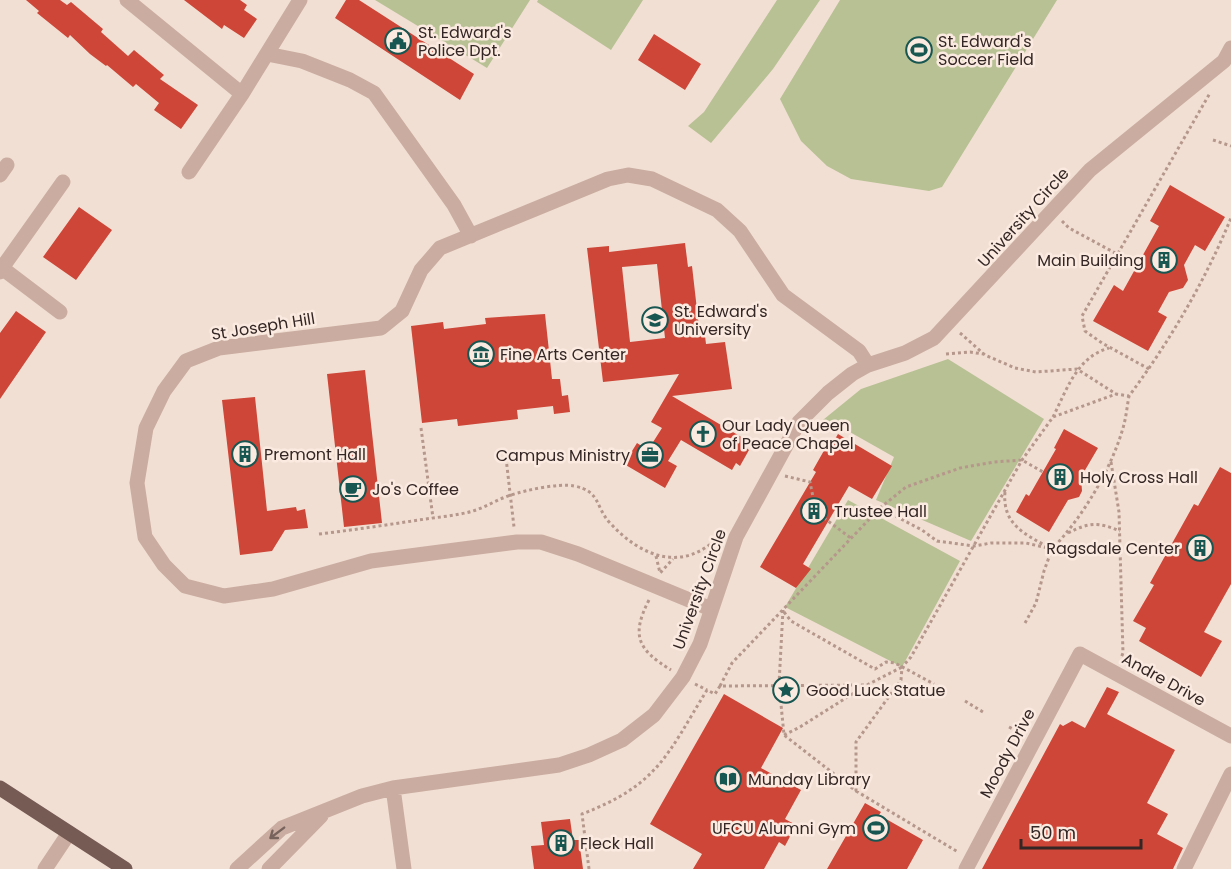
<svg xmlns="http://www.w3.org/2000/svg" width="1231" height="869" font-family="Poppins,sans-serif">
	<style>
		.green { fill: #b8c194 }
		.building { fill: #cd4637; fill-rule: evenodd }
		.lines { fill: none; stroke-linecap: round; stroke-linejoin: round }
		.path { stroke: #b5978b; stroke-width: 3; stroke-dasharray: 3 3; stroke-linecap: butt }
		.minor { stroke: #caada0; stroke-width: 15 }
		.major { stroke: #765a54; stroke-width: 15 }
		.oneway { stroke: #77635c }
		.labels { text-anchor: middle; stroke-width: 5; stroke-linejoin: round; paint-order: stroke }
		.poi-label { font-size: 16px; fill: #332624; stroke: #faeae0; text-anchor: start }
		.street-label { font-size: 16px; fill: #332624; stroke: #faeae0 }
	</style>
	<rect width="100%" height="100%" fill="#f2dfd4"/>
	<path class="green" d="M375,0H530L487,68Z
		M538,0H643L611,50L537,2Z
		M777,0H820L773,69L711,143L688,126L704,112Z
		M840,0H1057L942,187L929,191L851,179L827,166L801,141L780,99Z
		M948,359L1044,419L971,541L876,500L894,457L841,427L818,424L861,389Z
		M848,500L960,561L902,667L785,607Z"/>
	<path class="building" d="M26,0H60L67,5L71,2L103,29L101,32L128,56L134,50L164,75L160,79L198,105L181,129L154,110L159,103L136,84L133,87L107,65L106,66L90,54L70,35L68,38L37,13L39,11Z
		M184,0H240L247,5L244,10L257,19L244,38L224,25L222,29Z
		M346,0H359L474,74L460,100L335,18Z
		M654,34L701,64L685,90L638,60Z
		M1170,185L1225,217L1205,251L1195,245L1184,265L1188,280L1183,288L1169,292L1158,312L1167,317L1148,351L1093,321L1114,285L1123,291L1159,226L1150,221Z
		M79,207L112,230L76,280L43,257Z
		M685,243L688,267L692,266L700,336H705L706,344L725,342L732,389L672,396L748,441L745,447L749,450L740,466L736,463L732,470L681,440L668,461L677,466L665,488L624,464L637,443L648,450L662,428L651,422L679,374L603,382L587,248L609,246V252ZM657,264L665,338L630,342L622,267Z
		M16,311L46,332L0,399V333Z
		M545,314L552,379H560L562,396L568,395L570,412L554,414L553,406L517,410L518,419L458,426L457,419L422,423L411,326L443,322L444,329L486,324L485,318Z
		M365,370L382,523L344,527L327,374Z
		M255,397L267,511L296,507L297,511L305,509L308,528L285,530L272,551L240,555L222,400Z
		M1064,429L1098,448L1081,477L1082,491L1079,497L1068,500L1049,532L1016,512L1026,494L1029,496L1056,449L1054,448Z
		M838,434L892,466L872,499L849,486L803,564L811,569L796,588L760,567L816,472L813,470L826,447L829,449Z
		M1220,467L1231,473V584L1204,632L1222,641L1201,677L1139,641L1146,628L1133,621L1154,585L1150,583L1194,504L1198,506Z
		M1107,687L1119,692L1107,714L1175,750L1147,803L1168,814L1157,834L1183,848L1173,869H982L1060,724L1063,726L1072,721L1085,728Z
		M724,694L783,728L761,768L801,790L785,819L796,825L785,846L779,842L764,869H693L702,854L650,824Z
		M865,803L881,812L879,815L923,840L907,869H827Z
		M570,819L573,840H579L583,869H534L531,846L544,845L541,822Z"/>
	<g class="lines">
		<path class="path" d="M1213,140L1231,146
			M1062,221L1069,228L1117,254
			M960,333L985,355L1015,368L1036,372L1077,369L1116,394
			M946,354L970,352L983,354
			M1149,369L1102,343L1085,331L1082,316L1210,93
			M1053,417C1067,389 1077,357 1109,348
			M421,428L433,518
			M506,458L514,527
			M1111,462L1119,512L1123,653L1121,658
			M785,476L810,482L816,512L852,539
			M1005,492C1002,525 1026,535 1052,549L1044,571L1036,603L1025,623
			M880,508L922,530L937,541L974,546L991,543H1026L1052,549C1082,518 1111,470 1123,428C1126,418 1127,407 1129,396
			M1068,533C1090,522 1098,522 1120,531
			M319,534C353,530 386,525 419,520C437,517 456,516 473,511C486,507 498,499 511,495C526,490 559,483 574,486C601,491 595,507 610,523C641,557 684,574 720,535
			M656,556L660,573L673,559
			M649,600C630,637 639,650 671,670
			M783,610L779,684L784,735L856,791V742L901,680L902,667L911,657L1022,460L1053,417L1116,394L1129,396C1170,341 1205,281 1231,218
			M784,612L791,621L875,669L886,662L895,663L934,684
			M695,684L707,690
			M720,686L732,663L880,508L906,487L960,468L994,462L1022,460L1043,472
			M965,701L983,712
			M1009,727L1021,733
			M784,735L800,727L865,686
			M856,791L958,852
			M589,869L582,814C658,785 667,755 707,690L715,694L720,686L867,685L902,667"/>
		<path class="minor" d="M127,0L242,94
			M267,54L302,61L350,80L374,93L454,205L471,236
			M189,172L242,94L300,0
			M0,175L7,165
			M0,267L2,268L63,182
			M0,272L2,268L60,312
			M711,609L578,554L541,542H517L371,561L273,589L224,596L185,586L164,565L145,537L137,483L146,428L164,391L186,361L219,348L381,328L402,311L421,270L440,248L608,179L628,175L652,179L717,210L740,231L783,295L859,351L868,365
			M393,788L404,869
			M45,869L69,833
			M237,869L282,828L362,796L393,788L559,765L589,755L622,740L654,715L683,677L700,644L736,537L799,422L828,393L852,374L868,365L905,353L934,338L1090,170L1224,61L1231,48
			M269,869L321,816
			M966,869L1080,654L1231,736
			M1184,869L1231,774"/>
		<path class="major" d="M0,788L125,869"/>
	</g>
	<defs><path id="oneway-shaft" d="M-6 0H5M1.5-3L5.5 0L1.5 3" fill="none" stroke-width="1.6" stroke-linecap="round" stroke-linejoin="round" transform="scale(1.5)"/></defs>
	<use class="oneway" href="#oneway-shaft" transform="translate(277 833) rotate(143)"/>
	<defs>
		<g id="civic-ring" transform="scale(1.35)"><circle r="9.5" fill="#faeae0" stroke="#185651" stroke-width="1.5"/><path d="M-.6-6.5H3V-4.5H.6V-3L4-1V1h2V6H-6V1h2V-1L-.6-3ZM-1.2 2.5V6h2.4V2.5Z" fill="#185651"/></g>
		<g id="stadium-ring" transform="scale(1.35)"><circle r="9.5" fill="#faeae0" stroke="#185651" stroke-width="1.5"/><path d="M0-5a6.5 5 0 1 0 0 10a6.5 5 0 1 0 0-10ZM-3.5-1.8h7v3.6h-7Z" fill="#185651"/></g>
		<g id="building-ring" transform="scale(1.35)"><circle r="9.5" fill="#faeae0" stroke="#185651" stroke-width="1.5"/><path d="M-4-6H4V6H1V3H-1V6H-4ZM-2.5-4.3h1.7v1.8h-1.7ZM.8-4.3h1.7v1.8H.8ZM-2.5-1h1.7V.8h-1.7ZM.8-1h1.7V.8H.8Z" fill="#185651"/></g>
		<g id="university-ring" transform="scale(1.35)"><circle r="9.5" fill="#faeae0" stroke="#185651" stroke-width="1.5"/><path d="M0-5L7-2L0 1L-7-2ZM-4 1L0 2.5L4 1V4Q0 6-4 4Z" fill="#185651"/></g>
		<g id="museum-ring" transform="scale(1.35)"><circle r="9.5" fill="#faeae0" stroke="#185651" stroke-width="1.5"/><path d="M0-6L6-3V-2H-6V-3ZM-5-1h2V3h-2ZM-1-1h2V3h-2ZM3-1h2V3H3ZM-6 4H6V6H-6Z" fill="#185651"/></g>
		<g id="church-ring" transform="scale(1.35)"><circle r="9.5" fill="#faeae0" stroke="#185651" stroke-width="1.5"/><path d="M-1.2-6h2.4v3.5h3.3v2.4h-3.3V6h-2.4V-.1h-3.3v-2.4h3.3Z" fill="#185651"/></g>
		<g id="office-ring" transform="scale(1.35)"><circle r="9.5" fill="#faeae0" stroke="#185651" stroke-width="1.5"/><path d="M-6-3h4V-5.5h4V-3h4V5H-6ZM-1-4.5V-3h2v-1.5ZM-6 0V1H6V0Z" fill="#185651"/></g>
		<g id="cafe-ring" transform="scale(1.35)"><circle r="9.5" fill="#faeae0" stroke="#185651" stroke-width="1.5"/><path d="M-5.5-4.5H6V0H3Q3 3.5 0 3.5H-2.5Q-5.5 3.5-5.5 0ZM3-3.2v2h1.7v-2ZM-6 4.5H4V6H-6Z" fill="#185651"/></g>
		<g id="sight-ring" transform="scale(1.35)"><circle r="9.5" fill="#faeae0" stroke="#185651" stroke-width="1.5"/><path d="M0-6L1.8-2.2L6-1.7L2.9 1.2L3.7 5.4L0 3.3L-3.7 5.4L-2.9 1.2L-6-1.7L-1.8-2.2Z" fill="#185651"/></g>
		<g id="library-ring" transform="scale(1.35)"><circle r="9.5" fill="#faeae0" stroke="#185651" stroke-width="1.5"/><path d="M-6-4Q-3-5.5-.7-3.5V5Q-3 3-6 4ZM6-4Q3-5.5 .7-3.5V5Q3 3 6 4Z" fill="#185651"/></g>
	</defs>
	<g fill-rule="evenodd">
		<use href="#civic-ring" x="398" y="41"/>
		<use href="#stadium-ring" x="919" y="50"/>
		<use href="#building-ring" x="1164" y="260"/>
		<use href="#university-ring" x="655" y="320"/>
		<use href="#museum-ring" x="481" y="354"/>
		<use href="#church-ring" x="703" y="434"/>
		<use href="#building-ring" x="245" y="454"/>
		<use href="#office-ring" x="650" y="455"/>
		<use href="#building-ring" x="1060" y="477"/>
		<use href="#cafe-ring" x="353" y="489"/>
		<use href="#building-ring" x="814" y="511"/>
		<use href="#building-ring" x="1200" y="548"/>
		<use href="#sight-ring" x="786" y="690"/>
		<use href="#library-ring" x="728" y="779"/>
		<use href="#stadium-ring" x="876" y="828"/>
		<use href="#building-ring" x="561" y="843"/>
	</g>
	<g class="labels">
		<g class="poi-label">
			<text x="418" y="38">St. Edward's<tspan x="418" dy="18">Police Dpt.</tspan></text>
			<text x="938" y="47">St. Edward's<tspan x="938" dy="18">Soccer Field</tspan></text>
			<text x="1144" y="266" text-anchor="end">Main Building</text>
			<text x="674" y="317">St. Edward's<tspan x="674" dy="18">University</tspan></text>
			<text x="500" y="360">Fine Arts Center</text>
			<text x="722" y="431">Our Lady Queen<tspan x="722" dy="18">of Peace Chapel</tspan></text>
			<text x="264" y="460">Premont Hall</text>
			<text x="630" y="461" text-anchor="end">Campus Ministry</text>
			<text x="1080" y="483">Holy Cross Hall</text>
			<text x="372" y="495">Jo's Coffee</text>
			<text x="834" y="517">Trustee Hall</text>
			<text x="1180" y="554" text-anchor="end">Ragsdale Center</text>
			<text x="806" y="696">Good Luck Statue</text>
			<text x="748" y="785">Munday Library</text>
			<text x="856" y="834" text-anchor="end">UFCU Alumni Gym</text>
			<text x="580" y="849">Fleck Hall</text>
		</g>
		<g class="street-label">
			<text transform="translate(1023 217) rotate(-48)" y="6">University Circle</text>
			<text transform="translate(263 326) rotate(-9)" y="6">St Joseph Hill</text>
			<text transform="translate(699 589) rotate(-70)" y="6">University Circle</text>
			<text transform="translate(1164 679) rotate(29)" y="6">Andre Drive</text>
			<text transform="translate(1007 753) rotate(-62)" y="6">Moody Drive</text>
		</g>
	</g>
	<path d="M1021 839v9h120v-9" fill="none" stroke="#332624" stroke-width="3"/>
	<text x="1030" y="839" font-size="18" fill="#332624" stroke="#faeae0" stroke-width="4.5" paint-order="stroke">50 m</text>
</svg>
